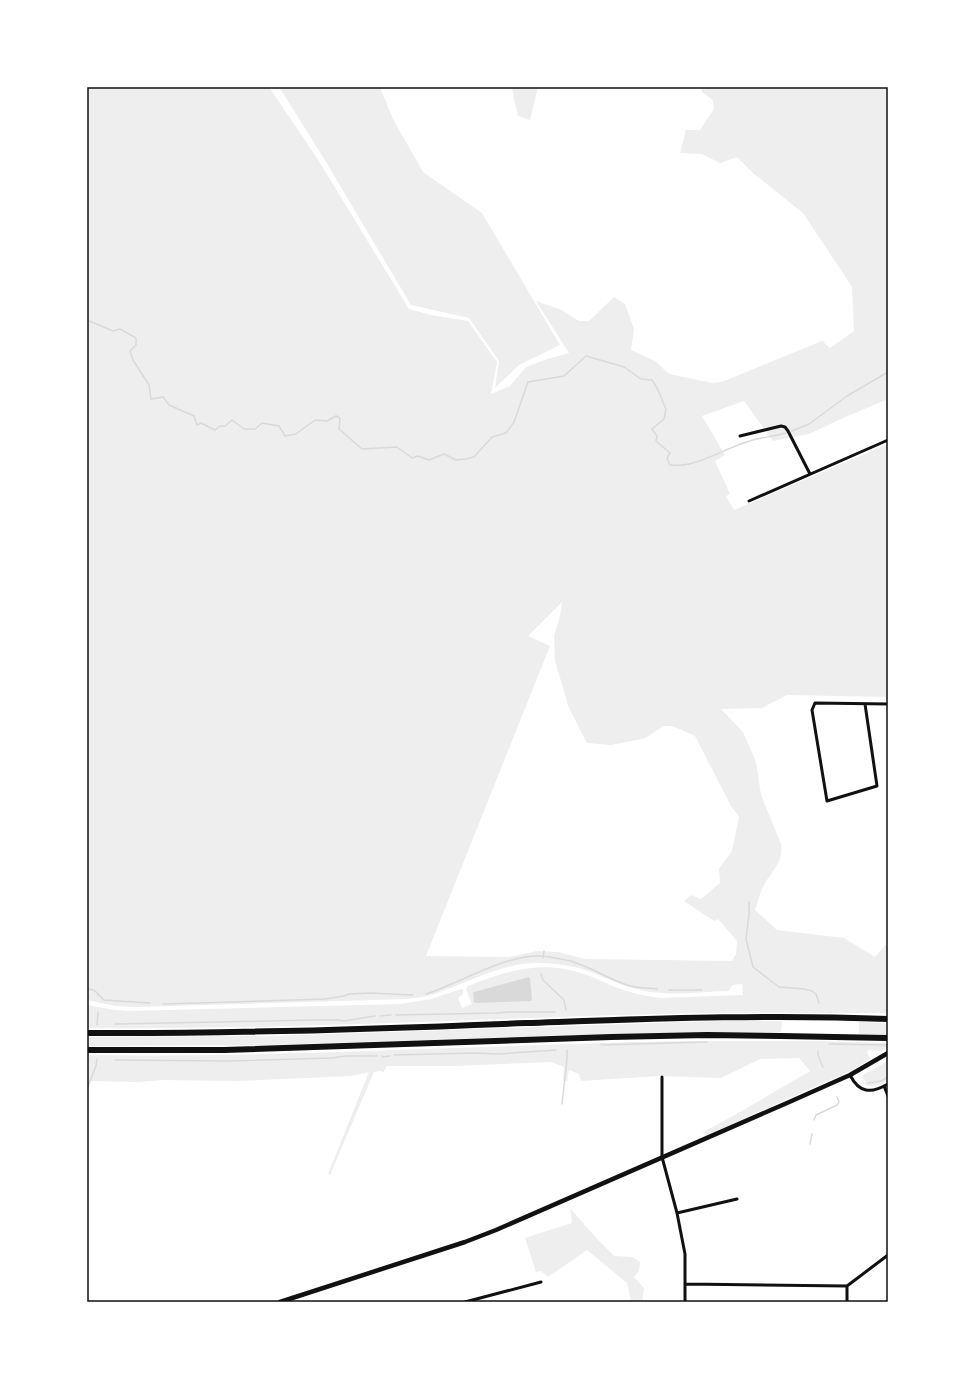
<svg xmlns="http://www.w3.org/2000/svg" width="975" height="1389" font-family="Bitter,serif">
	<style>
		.green { fill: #eee; fill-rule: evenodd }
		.water { fill: #d9d9d9 }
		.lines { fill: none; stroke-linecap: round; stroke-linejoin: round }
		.stream { stroke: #d9d9d9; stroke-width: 1.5 }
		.minor { stroke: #111; stroke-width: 3 }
		.secondary { stroke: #111; stroke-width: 4.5 }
		.motorway { stroke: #111; stroke-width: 6 }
		.neatline { fill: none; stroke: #111; stroke-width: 1.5 }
	</style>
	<rect width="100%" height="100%" fill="#fff"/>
	<path class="green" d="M87,87H269L317,158L409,309L431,315L468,321L497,362L491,394L510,386L526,367L544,360L569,353L536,301L562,310L579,321H589L614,297L625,304L634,329L631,350L655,361L668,373L674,375L712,383L721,382L734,377L822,341L830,348L854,331L852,287L803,213L753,173L737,157L720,163L702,154L680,153L686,130H700L714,109L713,100L703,93L700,87H888V399L843,418L809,434L773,441L744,401L702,416L725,455L715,461L730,494L726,496L734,510L888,444V697L787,695L762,708L721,709L743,732L756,762L761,795L781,844C784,863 770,872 763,887C760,893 758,901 756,908L754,909L777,930L844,938L875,957L888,942V1013C811,1013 735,1012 659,1014C468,1019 278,1030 87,1028V1005L115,1010L129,1011L400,1004L431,999L461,989L463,990V994L458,998L462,1008L472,1004L466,989L468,986C510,970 542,959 587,975C601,980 615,988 630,992C639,995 650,996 660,998L743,995L742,984L732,985L730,990L727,991C697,992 666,997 636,989C620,985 606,978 591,972C574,966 556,963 537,963C504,963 473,980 442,991C431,996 419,998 406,999L136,1007L115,1006L87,1000ZM562,602L560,616L554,636L555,661L569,708L587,743L611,745L637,740L645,738L664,726H670L677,728L695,736L731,806L739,817L732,851L719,869L720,883L701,899L691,895L684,901L714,921L718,919L737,941L736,956L735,955L732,961L585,959L558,952L537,951L509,957L426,956L550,646L528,636Z
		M279,87H380L393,119L423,172L482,213L560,345L519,365L495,388L499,361L469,318L411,305L320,152Z
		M512,87H538L530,120L518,116L514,99Z
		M715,1021H782L781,1032L612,1034L270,1045L87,1046V1037L271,1036Z
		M859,1022L888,1023V1035L859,1034Z
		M694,1041H815L888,1043V1050L885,1049L881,1051L868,1050L867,1053L871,1059L850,1071L705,1136L703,1132L733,1116L810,1071L799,1058L760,1059L721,1078L659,1076L581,1081L579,1074L569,1070L567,1081H563L564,1067L551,1062L454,1066H387L383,1073L381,1071L374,1072L330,1175L328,1174L369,1072L351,1076L236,1081L162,1080L139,1082L87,1081V1055C289,1058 491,1044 694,1041Z
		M888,1061V1081C880,1085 871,1088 863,1084L866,1082L862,1078L863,1075Z
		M570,1208L598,1240L614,1256L633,1257L640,1262L639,1271L634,1277L644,1288L642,1302H629L631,1300L627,1283L587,1250L548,1277L541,1271L536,1272L525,1238L572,1223Z"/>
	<path class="water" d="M529,977L530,979L532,999L531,1001L476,1003L474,1002L473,993L474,992Z"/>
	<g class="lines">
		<path class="stream" d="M87,320L113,331L120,329L136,338V345L130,351L133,360L149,385L151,399L163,397L169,405L194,416L197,425L201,423L215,430L220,426H225L232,420L244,429H255L262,423L279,426L285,436L296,434L315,420L327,421L336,416L340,418L339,429L362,449L397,447L412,458L418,456L429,460L444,454L456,460L466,459L474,457L492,437L506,433L514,422L528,382L564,376L586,356L624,367L641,379L652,380C659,389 661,399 666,409L664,419L652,429L657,436L656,441L670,453L667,458L670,465C694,468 718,452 741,444C755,438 771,437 786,433
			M792,431L809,424L847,396L888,372
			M749,902V914L746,939L753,967L779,987L804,989L812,991L816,994L819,1003
			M543,958L544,951
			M541,974L543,980L564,1000L566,1010
			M87,989L94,990L97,993L98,995
			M669,990H702
			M97,993L104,1000L150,1003
			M426,994C460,983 503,956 538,956C549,956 560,959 571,961C590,967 607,978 627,985C636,988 647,988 657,989
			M163,1004L325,999L344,996L349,994L370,993L413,995
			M396,1015L497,1013L508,1012H555
			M380,1016L391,1015
			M115,1024L317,1020H339L344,1021L375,1016
			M97,1025L98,1012
			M829,1044L888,1045
			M601,1045L707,1042
			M818,1051V1055L823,1067
			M394,1055L473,1053L499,1054L556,1050
			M382,1056L383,1057L390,1056
			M115,1060L228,1061L332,1058L345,1056H377
			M87,1062L88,1061
			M868,1083L881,1081L888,1077
			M87,1089L96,1066L97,1059
			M562,1104L567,1059V1050
			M814,1120L816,1115L837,1105L839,1102L837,1097
			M810,1144L812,1134"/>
		<path class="minor" d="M740,436L781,426L785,427L788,431L810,474
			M749,501L888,440
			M865,704L877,786L827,801L812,710L815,703L888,704
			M850,1075C859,1093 871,1094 888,1084
			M662,1077V1157L677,1213L685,1254V1302
			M884,1086L888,1096
			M677,1213L737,1199
			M686,1284L847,1286
			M465,1302L541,1282
			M847,1302V1286L888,1255"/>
		<path class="secondary" d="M280,1302L465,1242L496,1230L787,1103L850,1075L888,1053"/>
		<path class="motorway" d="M87,1033C233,1034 379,1029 526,1023C646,1019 767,1014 888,1019
			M87,1050H224L611,1037L707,1035L781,1036L888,1038"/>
	</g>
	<rect width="975" height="1389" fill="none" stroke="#ffffff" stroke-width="176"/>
	<rect x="88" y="88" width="799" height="1213" class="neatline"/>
</svg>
